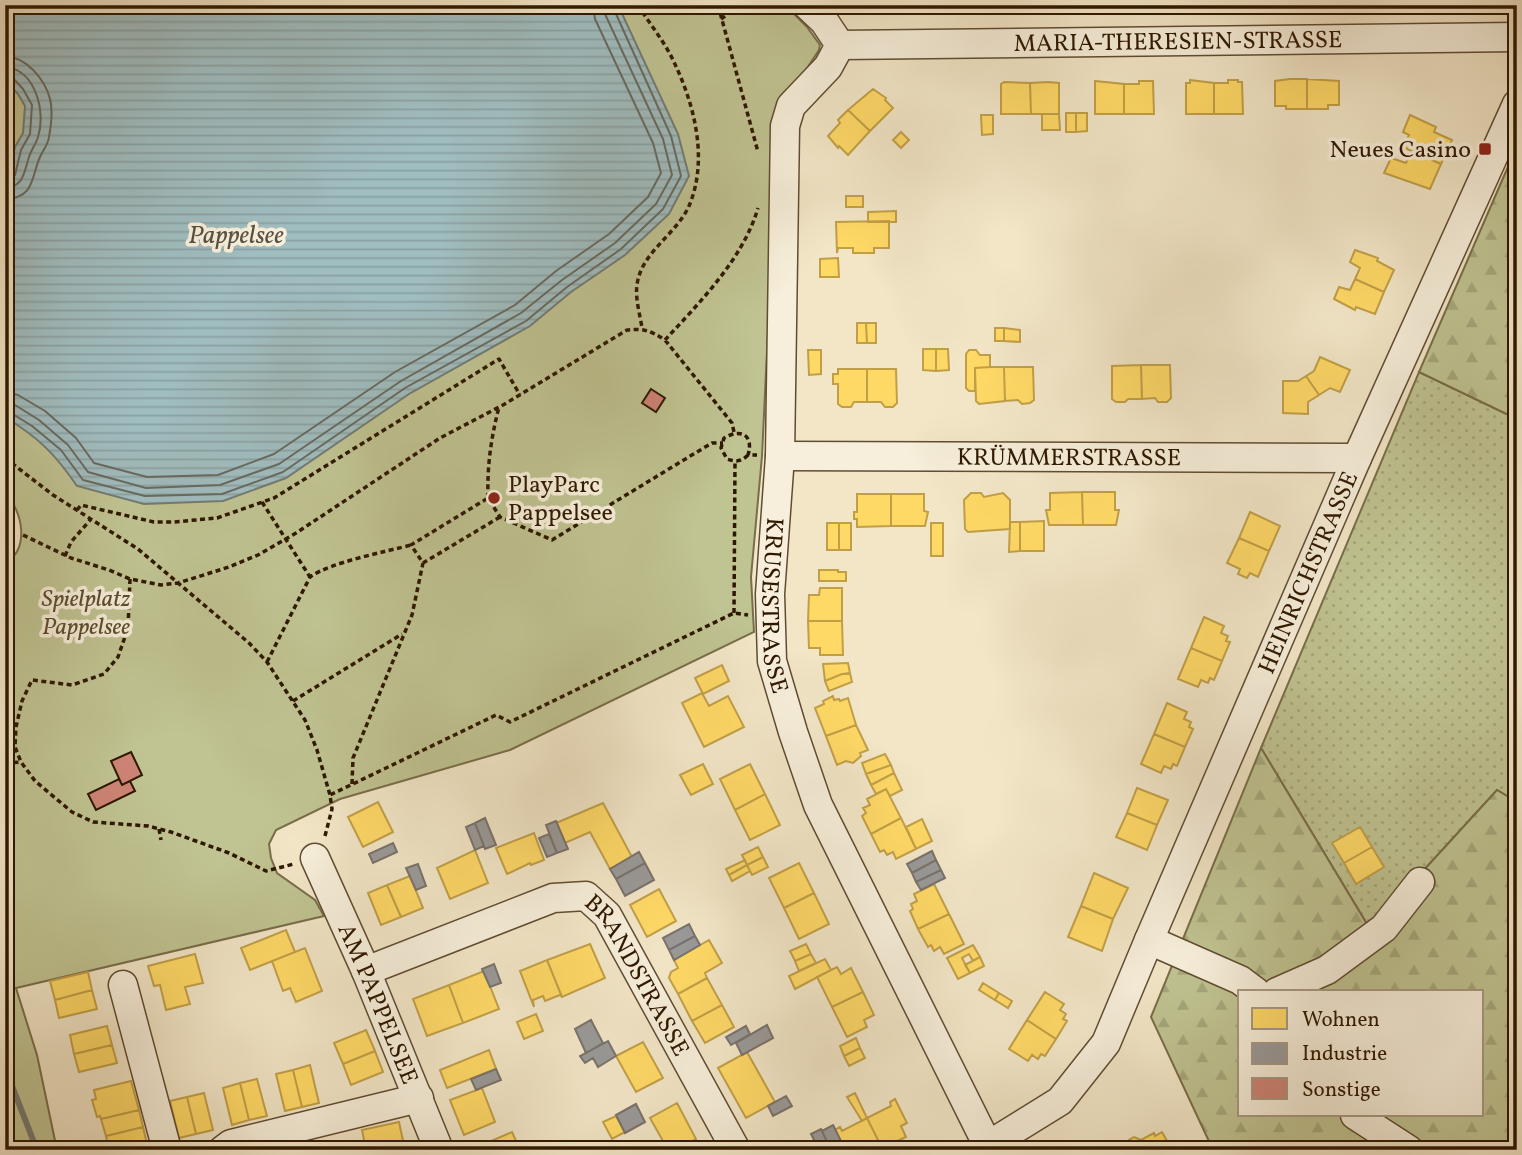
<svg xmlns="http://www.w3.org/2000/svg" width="1522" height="1155" font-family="Vollkorn,serif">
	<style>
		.grass { fill: url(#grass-dots); stroke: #786e49; stroke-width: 2 }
		.forest { fill: url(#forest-firs); stroke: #786e49; stroke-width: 2; fill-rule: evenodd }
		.green { fill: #c0c392; stroke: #786e49; stroke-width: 2 }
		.water { fill: url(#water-rules); stroke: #737b73; stroke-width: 2 }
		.homes { fill: #ffd966; stroke: #c19f47; stroke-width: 2 }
		.industry { fill: #999; stroke: #79726b; stroke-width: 2 }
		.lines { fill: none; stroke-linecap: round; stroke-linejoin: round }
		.shore { stroke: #686a60; stroke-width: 2 }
		.stream { stroke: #737b73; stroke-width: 6 }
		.building { fill: #cd8476; stroke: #2f1800; stroke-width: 2 }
		.minor-casing { stroke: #604c32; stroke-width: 31 }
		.path { stroke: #2f1800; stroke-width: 3.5; stroke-dasharray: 5 3.5; stroke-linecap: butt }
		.minor { stroke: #f7efdb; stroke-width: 28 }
		.poi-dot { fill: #8f2418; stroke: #f7efdb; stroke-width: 2.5 }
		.labels { text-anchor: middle; stroke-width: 7; stroke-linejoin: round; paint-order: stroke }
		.street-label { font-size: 24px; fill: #2f1800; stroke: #f7efdb }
		.poi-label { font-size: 24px; fill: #2f1800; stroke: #f7efdb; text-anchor: end }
		.park-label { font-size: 24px; font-style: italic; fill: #5a4b2c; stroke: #f7efdb }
		.water-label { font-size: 26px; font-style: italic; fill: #575243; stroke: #f7efdb }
	</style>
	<defs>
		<pattern id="grass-dots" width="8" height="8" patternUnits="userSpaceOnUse" patternTransform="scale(1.75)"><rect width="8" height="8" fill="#c0c392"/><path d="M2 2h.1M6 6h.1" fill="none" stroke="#a5a77c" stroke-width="1.8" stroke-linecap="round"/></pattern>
		<pattern id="forest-firs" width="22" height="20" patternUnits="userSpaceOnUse" patternTransform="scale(1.75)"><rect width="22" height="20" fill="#c0c392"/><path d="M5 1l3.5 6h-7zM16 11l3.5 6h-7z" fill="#a5a77c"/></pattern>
		<pattern id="water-rules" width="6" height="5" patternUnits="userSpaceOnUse" patternTransform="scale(1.75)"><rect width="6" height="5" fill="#a0bdc0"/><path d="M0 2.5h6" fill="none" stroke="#8aa2a3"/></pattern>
	</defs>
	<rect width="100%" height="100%" fill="#f2e6c7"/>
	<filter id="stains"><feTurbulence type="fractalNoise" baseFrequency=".00286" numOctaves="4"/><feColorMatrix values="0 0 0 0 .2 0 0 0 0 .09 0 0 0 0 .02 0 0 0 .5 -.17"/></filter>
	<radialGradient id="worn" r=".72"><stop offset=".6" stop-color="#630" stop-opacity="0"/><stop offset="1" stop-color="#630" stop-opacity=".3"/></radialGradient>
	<path class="grass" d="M1419,372L1517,419V802L1497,790L1370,929L1261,748Z"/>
	<path class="forest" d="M1517,146V419L1419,372Z
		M1261,748L1370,929L1497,790L1517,802V1150H1213L1151,1017ZM1240,992H1482V1115H1240Z"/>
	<path class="green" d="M5,5H785L807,27L820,45L819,50L798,82L778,122L762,456L751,577L754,632L510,750L340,799L276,830L269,844L271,858L277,873L315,900L324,916L16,988L37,1055L57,1150H5V563C30,549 23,511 5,493Z"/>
	<path class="water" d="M5,5H618L678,134L689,176L669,214L625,255L571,292L530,326L409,394L286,478L223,501L144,504L77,486C55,454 39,438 5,417V185L15,147L23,133L25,106L18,94L5,80V23L11,16Z"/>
	<path class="homes" d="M1290,79H1307V109H1286V106H1275V81Z
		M1307,79L1339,81V105H1328V109H1307Z
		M1190,80L1214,83V114H1186V83H1190Z
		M1228,80H1238V82H1242L1243,114H1214V83H1228Z
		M1095,81L1124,84V114H1095Z
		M1139,81H1153L1154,114H1124V84H1139Z
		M1004,82L1030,83L1031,114H1001V84Z
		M1048,82L1059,83V114H1031L1030,83Z
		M873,89L886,98L885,100L893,108L870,131L848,110Z
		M848,110L870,131L848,155L839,146L838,148L828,136L840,123L838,120Z
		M1066,113H1076V132H1066Z
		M1076,113H1087V131L1076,132Z
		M1042,114H1059L1060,130H1042Z
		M981,115H993V134L982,135Z
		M1410,115L1436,127L1434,132L1452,140L1441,164L1403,147L1409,135L1403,132Z
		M901,132L909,140L901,148L893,140Z
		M1411,151L1441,164L1430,189L1384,173L1391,158L1406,163Z
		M846,196H863V207H846Z
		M896,211V222H868V212Z
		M889,221V248H874V253H853V248H838L837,253L836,222Z
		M1355,250L1378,258L1377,261L1394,270L1384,292L1355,279L1360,268L1350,262Z
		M838,258L839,277H820V259Z
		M1355,279L1384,292L1375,314L1356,307L1355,310L1334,299L1339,287L1350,290Z
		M857,323H866L867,343H857Z
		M866,323H876V343H867Z
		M995,328H1004V341H995Z
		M1004,328L1020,330V342L1004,341Z
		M923,349H936V371L923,370Z
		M936,349H948L949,370L936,371Z
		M808,350H821V374L809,375Z
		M969,350H976L980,355H990V367L975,368V391H969L966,388V354Z
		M1320,357L1350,370L1340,392L1330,388L1319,395L1306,376L1314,371Z
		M1141,365H1170L1171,398L1167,402H1158L1155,398L1142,399Z
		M1141,365L1142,399H1128L1125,402H1116L1112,399V366Z
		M990,367H1004L1005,401L979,404L976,401L975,368Z
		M1004,367H1033L1034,400L1030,403L1022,404L1018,400L1005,401Z
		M838,369H867V402H854L851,407H842L838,404V384H833V374H838Z
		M867,369H896L897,403L893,407H885L881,402H867Z
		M1306,376L1319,395L1308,402V414L1283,413V381H1298Z
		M1082,492L1083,525H1049L1046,510H1050V493Z
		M1082,492H1115V510H1119L1116,525H1083Z
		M971,493H981L984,497L1003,493L1010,500V529L968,532L965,529L964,500Z
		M857,494H891V526L857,527V519H854V512H857Z
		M891,494H924V511L928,512L925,526H891Z
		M1250,512L1280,526L1269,551L1239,538Z
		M1044,521V551H1020V522Z
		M1010,522H1020V551L1009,552Z
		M827,523H839V550H827Z
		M839,523H851V550H839Z
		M931,523H943V556H931Z
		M1239,538L1269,551L1258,577L1250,573L1247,578L1238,574L1240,569L1227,563Z
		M819,570H838V572H846V581H819Z
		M820,588H842V621H808L809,595H819Z
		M1204,617L1224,626L1221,633L1228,636L1226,641L1230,642L1222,661L1191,648Z
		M808,621H842L843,655H820V648H809Z
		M1191,648L1222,661L1214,680L1210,678L1208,683L1201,680L1198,687L1178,679Z
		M848,663L850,673L842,674L825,681L823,664Z
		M722,665L729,681L703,694L695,678Z
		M850,673L852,682L829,691L825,681L842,674Z
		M702,693L709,706L728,696L744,727L704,747L682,703Z
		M833,696L834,700L839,699L840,701L848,698L856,725L826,736L815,708L824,704L823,701Z
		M1167,703L1187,712L1184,719L1191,722L1189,727L1193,729L1185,747L1154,734Z
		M856,725L868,750L860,753L861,756L853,763L846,761L837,765L826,736Z
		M1154,734L1185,747L1177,766L1173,764L1171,769L1164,766L1161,773L1141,764Z
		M885,754L891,765L866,774L862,763Z
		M703,764L713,784L691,795L680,775Z
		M750,764L765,794L735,810L720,779Z
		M891,765L894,773L871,785L866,774Z
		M894,773L902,790L890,796L886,789L876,794L871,785Z
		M1137,788L1168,800L1157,825L1127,813Z
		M886,789L901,818L871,834L862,816L866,813L863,808L870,805L867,799Z
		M765,794L780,825L750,840L735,810Z
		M378,802L393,832L363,847L348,817Z
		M603,803L632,857L610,869L590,832L565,843L556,823Z
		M1127,813L1157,825L1147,850L1116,837Z
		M901,818L916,849L896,859L893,852L887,855L884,850L880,852L871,834Z
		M922,819L932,841L916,849L906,827Z
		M1360,827L1372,847L1344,863L1332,843Z
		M534,833L544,860L531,865L530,863L507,874L496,848Z
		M758,847L763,857L747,865L742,855Z
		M1372,847L1384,867L1356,884L1344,863Z
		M475,850L488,883L450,899L437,868Z
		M763,857L768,867L752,875L747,865Z
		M745,860L747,865L729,875L726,869Z
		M799,863L814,893L784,908L769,878Z
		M747,865L750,871L732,881L729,875Z
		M1094,873L1128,888L1113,919L1081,906Z
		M410,876L423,908L401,917L387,885Z
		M934,884L949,914L918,929L910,911L913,909L911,904L917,901L914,894Z
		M387,885L401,917L381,925L368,893Z
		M659,889L676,921L647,937L630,905Z
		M814,893L829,924L799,939L784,908Z
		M1081,906L1113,919L1102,951L1068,937Z
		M949,914L964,944L944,954L940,947L934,951L931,945L928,947L918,929Z
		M286,930L295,952L250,970L241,948Z
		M709,940L722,963L705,973L707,978L678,994L669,978L671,972L678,968L674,960Z
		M590,944L605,978L562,997L547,960Z
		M806,944L811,954L795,961L790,951Z
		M973,945L980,957L973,961L969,954L962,958L970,973L958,979L947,958Z
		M305,948L322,991L296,1002L290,988L283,991L272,961Z
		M195,954L203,983L185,987L190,1004L166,1010L160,985L154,986L148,966Z
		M811,954L816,963L799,971L795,961Z
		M980,957L984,966L970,973L965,965Z
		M825,959L831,970L795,989L789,976Z
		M547,960L562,997L560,995L545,1001L543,996L533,1000L534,1007L520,971Z
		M837,967L841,974L851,968L863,992L832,1007L817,977Z
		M484,971L499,1009L463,1023L449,985Z
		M88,972L92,990L55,1000L50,981Z
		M707,978L722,1005L692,1021L678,994Z
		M983,983L999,993L995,1000L979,990Z
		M449,985L463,1023L427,1036L413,999Z
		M92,990L97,1009L59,1018L55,1000Z
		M863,992L874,1015L864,1020L867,1027L847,1037L832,1007Z
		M1045,992L1064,1004L1060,1010L1066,1014L1063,1019L1067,1021L1056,1039L1027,1020Z
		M999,993L1012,1001L1008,1008L995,1000Z
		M722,1005L734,1027L705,1043L692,1021Z
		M536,1014L543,1031L524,1039L517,1022Z
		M1027,1020L1056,1039L1045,1056L1041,1054L1038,1059L1032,1055L1028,1061L1009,1049Z
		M107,1026L112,1045L74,1054L70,1035Z
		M366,1030L375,1051L343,1064L334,1043Z
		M856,1038L860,1048L844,1056L840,1046Z
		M643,1042L663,1078L636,1092L616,1056Z
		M112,1045L117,1063L79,1072L74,1054Z
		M860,1048L865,1058L849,1066L844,1056Z
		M489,1050L496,1069L447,1088L440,1070Z
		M375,1051L383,1072L351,1085L343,1064Z
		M747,1052L775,1102L746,1118L718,1068Z
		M310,1065L319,1103L302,1107L293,1070Z
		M293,1070L302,1107L285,1111L276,1074Z
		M257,1079L267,1116L249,1120L240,1083Z
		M131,1081L139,1110L101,1119L100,1116L97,1117L92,1100L96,1099L94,1090Z
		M240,1083L249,1120L232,1125L223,1088Z
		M482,1088L495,1122L464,1135L450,1100Z
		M204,1093L213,1130L196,1134L187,1097Z
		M855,1093L867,1118L862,1121L847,1097Z
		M187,1097L196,1134L179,1138L170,1101Z
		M895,1099L907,1123L901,1126L906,1137L882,1148L867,1118L891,1106L890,1102Z
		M677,1103L696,1139L676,1150H668L650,1118Z
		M139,1110L143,1127L106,1136L101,1119Z
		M616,1116L625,1132L612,1139L603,1122Z
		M867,1118L882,1148L845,1150L835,1130L840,1127L842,1131Z
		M399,1122L405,1150H366L362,1130Z
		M143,1127L147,1144L123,1150H109L106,1136Z
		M512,1132L516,1141L494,1150L491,1141Z
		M1162,1132L1172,1150H1123L1127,1147L1129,1140L1134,1137L1141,1140L1154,1133L1155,1136Z
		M334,1142L336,1150H316L315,1144Z"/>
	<path class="industry" d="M485,818L496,845L485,849L475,823Z
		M556,821L568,849L557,853L546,825Z
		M475,823L484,846L475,850L466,827Z
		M549,834L557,853L547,857L539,838Z
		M393,843L397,852L373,863L369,854Z
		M932,851L936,860L912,873L907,864Z
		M639,852L645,863L616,879L610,869Z
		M936,860L941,870L916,882L912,873Z
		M645,863L654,880L625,896L616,879Z
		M418,864L426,886L416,890L406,868Z
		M941,870L945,878L921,890L916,882Z
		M689,924L695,936L669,950L663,938Z
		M695,936L700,945L674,960L669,950Z
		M494,964L501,983L490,987L482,969Z
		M591,1020L603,1043L586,1053L575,1029Z
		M767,1025L773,1038L742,1055L736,1043Z
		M746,1026L750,1034L731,1045L726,1037Z
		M608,1041L616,1056L598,1067L593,1058L585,1063L580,1056Z
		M496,1069L501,1080L476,1090L471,1079Z
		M786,1096L792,1106L773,1116L768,1106Z
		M636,1104L645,1122L625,1133L616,1115Z
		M833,1125L842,1143L830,1148L822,1131Z
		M821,1129L830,1148L827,1150H819L811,1134Z"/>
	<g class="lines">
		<path class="shore" d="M5,56C26,57 45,79 50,99C53,110 51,126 49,137C48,145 43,150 40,157C31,177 35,198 5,199
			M5,67C36,69 46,113 38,137C36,144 31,150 29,157C24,172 24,187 5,188
			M5,76L12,77L23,89L32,105L30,134L21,150L15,175L5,180
			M5,392L18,395L45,411L76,438L94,463L147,477L218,475L274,454L395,372L515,305L556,271L609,234L648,197L661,173L653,143L595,19L593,5
			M5,403L15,405L39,420L68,445L88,472L146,488L220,485L279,464L401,381L521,313L562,280L615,243L656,204L672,175L663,139L605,14L603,5
			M5,412L11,413L32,426L61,450L83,480L145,496L222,494L283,472L405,388L526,321L567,287L621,249L663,209L681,176L671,136L612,5"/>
		<path class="stream" d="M5,1068L37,1150"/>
	</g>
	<path class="building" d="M651,389L665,398L656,412L642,403Z
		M131,752L142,775L122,785L111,761Z
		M119,779L122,785L130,781L135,791L96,810L88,794Z"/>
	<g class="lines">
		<g class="minor-casing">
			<g id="minor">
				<path id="s1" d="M807,5L824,21L840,45L828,67L791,106L785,126L780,456L770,594L772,661L793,732L818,805L988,1146"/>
				<path id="s2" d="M840,45L1517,37"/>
				<path id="s3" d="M780,456L1357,458"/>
				<path id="s4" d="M315,858L366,971L439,1150"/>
				<path d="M1149,940L1240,980L1256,992"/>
				<path id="s5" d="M366,971L553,898L586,896L607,915L736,1150"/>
				<path d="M123,985L167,1150"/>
				<path d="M1277,992L1327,970L1384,928L1420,882"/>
				<path d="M1355,1115L1409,1150"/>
				<path d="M223,1150L231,1144L419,1098"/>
				<path id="s6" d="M981,1150L1060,1101L1106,1043L1149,940L1357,458L1517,104"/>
			</g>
		</g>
		<path class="path" d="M638,5C649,23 664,41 673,60C694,103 709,159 689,206C676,235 641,252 637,285C635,298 640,315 642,328
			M718,5L758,152
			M721,19L740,5
			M665,340C700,302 743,259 758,208
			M748,455C741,462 736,462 727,459L721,448L724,438C741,428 754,435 748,455H757
			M5,458L53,495L138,549L249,643L267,662L305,720L317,750L330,795
			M488,498C487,466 491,438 499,407
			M262,502L310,577
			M77,510L81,505L154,522H174L217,518L274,498L499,359L520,395
			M500,517L423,563L411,545L488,498L500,517L552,540L687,458L712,443H723
			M23,535L71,558L109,570L130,579L161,585L178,583L229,567L258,555L296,533L440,438L503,405L627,330C644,328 651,331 665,340L732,423L734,432
			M65,556L71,542L91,519
			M130,579L128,628L118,657L104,674L72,685L32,680L22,701L16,727L15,747L21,762L35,781L72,812L93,822L148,826L171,832L229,853L266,871L294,864
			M734,613L735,461
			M267,662L310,577C331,562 385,552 411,545
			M293,701L402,634
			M5,763L21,762
			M352,784L353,758L412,615L423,563
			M159,829L161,840
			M325,836L332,809L330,795L496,715L510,722L734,613L748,615"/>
		<use href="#minor" class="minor"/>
	</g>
	<g class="poi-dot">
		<rect x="1478" y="142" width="14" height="14" rx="3.5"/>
		<circle cx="494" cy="498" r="7"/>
	</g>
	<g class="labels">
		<g class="street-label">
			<text dy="8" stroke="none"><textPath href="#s2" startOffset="338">MARIA-THERESIEN-STRASSE</textPath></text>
			<text dy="8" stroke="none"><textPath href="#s3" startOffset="289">KRÜMMERSTRASSE</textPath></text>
			<text dy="8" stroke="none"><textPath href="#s6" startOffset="679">HEINRICHSTRASSE</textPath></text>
			<text dy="8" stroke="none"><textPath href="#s1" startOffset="632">KRUSESTRASSE</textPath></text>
			<text dy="8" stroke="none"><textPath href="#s5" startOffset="329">BRANDSTRASSE</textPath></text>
			<text dy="8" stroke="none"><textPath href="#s4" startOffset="159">AM PAPPELSEE</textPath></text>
		</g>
		<g class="poi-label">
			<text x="1471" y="157">Neues Casino</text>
			<text x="508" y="492" text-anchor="start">PlayParc<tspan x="508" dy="28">Pappelsee</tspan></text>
		</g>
		<g class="park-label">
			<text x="86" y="606">Spielplatz<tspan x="86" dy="28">Pappelsee</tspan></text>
		</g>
		<g class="water-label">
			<text x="236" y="243">Pappelsee</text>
		</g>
	</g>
	<rect width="1522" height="1155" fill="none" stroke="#f2e6c7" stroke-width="28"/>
	<rect x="7" y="7" width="1508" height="1141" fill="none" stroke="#2f1800" stroke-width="3.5"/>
	<rect x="14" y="14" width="1494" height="1127" fill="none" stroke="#2f1800" stroke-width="2"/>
	<rect x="1238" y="990" width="245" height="126" fill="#f7efdb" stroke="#a79983" stroke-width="2"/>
	<rect x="1252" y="1008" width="35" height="21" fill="#ffd966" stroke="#a79983" stroke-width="2"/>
	<text x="1302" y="1026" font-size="21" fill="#2f1800">Wohnen</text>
	<rect x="1252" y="1043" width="35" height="21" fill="#999999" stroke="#a79983" stroke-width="2"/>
	<text x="1302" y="1060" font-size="21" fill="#2f1800">Industrie</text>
	<rect x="1252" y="1078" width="35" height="21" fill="#cd8476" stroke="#a79983" stroke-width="2"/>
	<text x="1302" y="1096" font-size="21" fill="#2f1800">Sonstige</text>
	<rect width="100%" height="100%" filter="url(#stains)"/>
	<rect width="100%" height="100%" fill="url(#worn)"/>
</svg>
